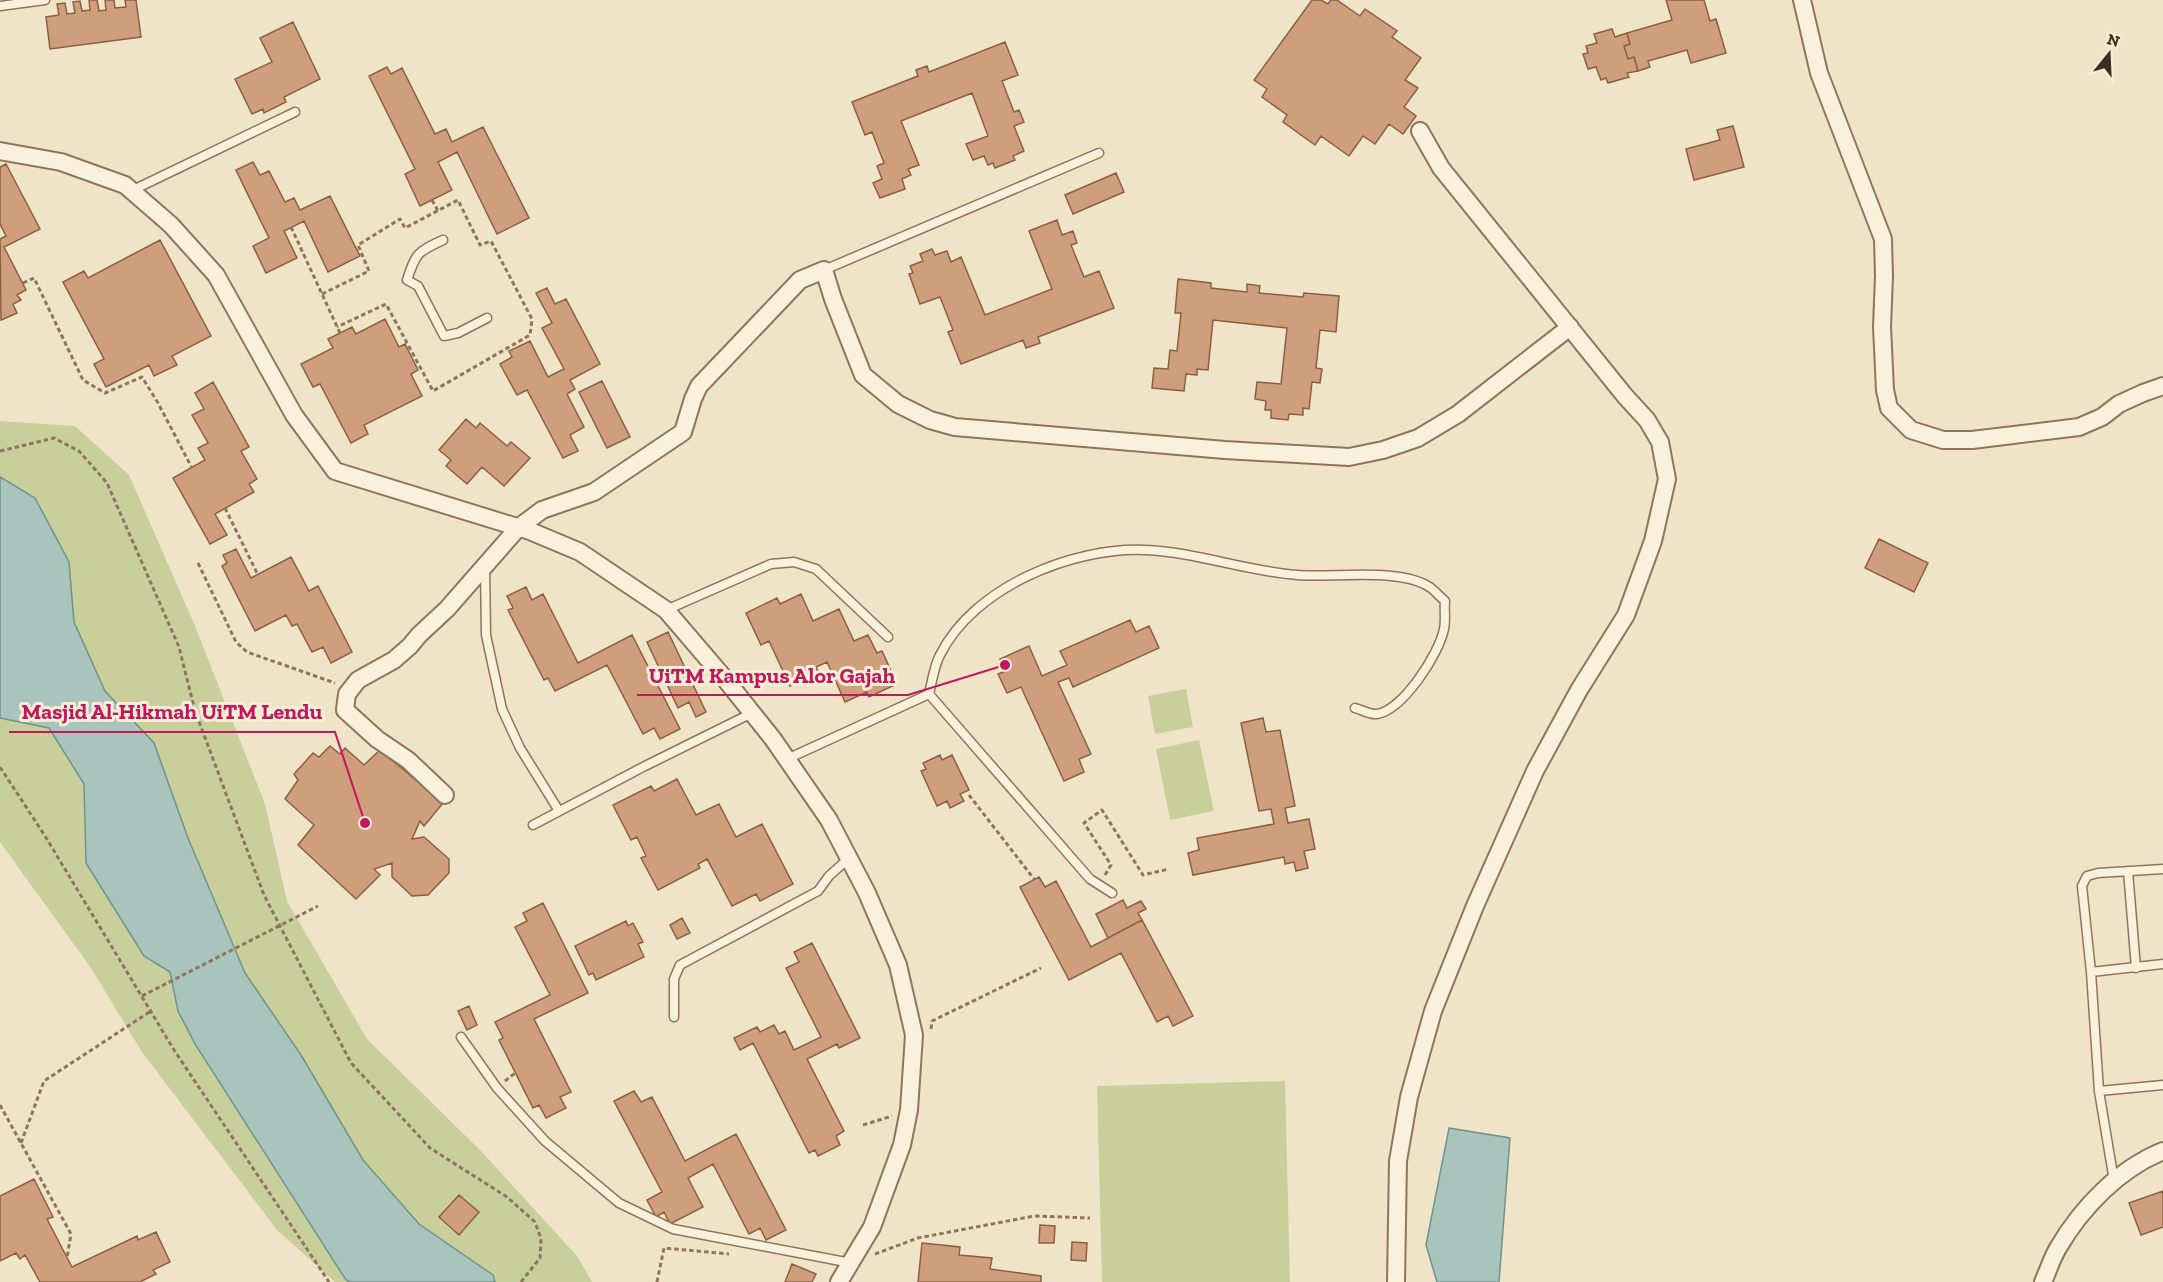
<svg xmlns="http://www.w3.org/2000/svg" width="2163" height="1282" font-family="'Zilla Slab',serif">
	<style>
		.green { fill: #c9cf9b }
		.water { fill: #a9c4bc; stroke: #6f938a; stroke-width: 1.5 }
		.building { fill: #cf9f7d; stroke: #8d5f41; stroke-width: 1.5 }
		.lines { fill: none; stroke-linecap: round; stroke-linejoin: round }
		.service-casing { stroke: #8d765c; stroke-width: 11 }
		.minor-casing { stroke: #8d765c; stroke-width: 20 }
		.path { stroke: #8d765c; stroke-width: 3; stroke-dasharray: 4.5 3; stroke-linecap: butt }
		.service { stroke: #faf1dc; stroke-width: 8 }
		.minor { stroke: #faf1dc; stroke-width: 16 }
		.leader { fill: none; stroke: #c2185b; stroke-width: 2 }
		.callout-dot { fill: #c2185b; stroke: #f7eed8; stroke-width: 2 }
		.callout-label { font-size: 22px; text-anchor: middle; font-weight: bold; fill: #c2185b; stroke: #f7eed8; stroke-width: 6; stroke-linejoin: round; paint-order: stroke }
	</style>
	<rect width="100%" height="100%" fill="#f0e4c8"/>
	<path class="green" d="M0,421L75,426L129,475L195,626L265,804L287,901L367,1039L481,1151L577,1256L592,1282H335L277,1230L142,1052L91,968L0,842Z
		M1186,689L1193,727L1155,734L1148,696Z
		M1199,740L1214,811L1170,820L1156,749Z
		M1285,1081L1290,1282H1102L1097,1086Z"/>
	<path class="water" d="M0,477L35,498L69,562L74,622L105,691L154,743L188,838L245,973L301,1055L363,1160L419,1224L493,1275L495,1282H350L346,1280L195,1044L178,1011L170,972L144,956L86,863L84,784L49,728L0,718Z
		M1449,1128L1510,1138L1499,1282H1437L1426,1245Z"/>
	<path class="building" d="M89,0H97L99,11L106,10L105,0H114L115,8L126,7L125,0H136L141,37L50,49L46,17L59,15L57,4L65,3L67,14L75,13L73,2L80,1L82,11L90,10Z
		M1312,0H1321L1328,4L1331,0H1337L1360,16L1365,9L1397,31L1392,37L1421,58L1405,80L1418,88L1404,107L1416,116L1403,134L1389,124L1375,144L1363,136L1349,156L1321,136L1315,145L1283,122L1287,115L1262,97L1267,89L1254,80Z
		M1666,0H1704L1710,21L1716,19L1726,53L1691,63L1687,50L1648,61L1650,67L1638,71L1634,57L1628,59L1624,46L1630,44L1627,33L1672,20Z
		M293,22L320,79L284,97L286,102L264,113L263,109L252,114L235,79L272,62L260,38Z
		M1612,29L1615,37L1627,33L1630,44L1624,46L1628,59L1634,57L1638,71L1627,73L1629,77L1608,83L1606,78L1601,80L1596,67L1588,69L1583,54L1588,53L1586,46L1597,43L1594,34Z
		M1005,42L1018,75L1002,81L1014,112L1019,110L1024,122L1014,126L1024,151L1013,156L1015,160L995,168L993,163L988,165L984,156L973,160L966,144L988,136L972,93L901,121L919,165L908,169L911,175L902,179L905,189L880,198L873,183L882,179L877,166L884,163L872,132L865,135L852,102L918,76L916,70L927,66L929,72Z
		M387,67L391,74L402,68L435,134L446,129L452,142L483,127L529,218L497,234L457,152L438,162L452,190L420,206L405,174L415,169L369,76Z
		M1733,126L1744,167L1694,180L1686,149L1720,140L1717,130Z
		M253,162L260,175L269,171L285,202L294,198L300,210L330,196L360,256L328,272L304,221L284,231L297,258L266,273L253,246L269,238L236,170Z
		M6,164L40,229L4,247L26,290L17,295L21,300L13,304L17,313L1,320L0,239L6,236L0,224V167Z
		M1116,173L1124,192L1073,214L1065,195Z
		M1057,220L1062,235L1073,231L1077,243L1071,245L1084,277L1099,271L1114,308L1038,337L1040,343L1026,348L1023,340L961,364L948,332L953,330L940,297L920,304L909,274L913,273L910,266L923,261L920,254L932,249L935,255L947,251L951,262L961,257L985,315L1052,289L1029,231Z
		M160,240L211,336L172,356L177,365L154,376L149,365L106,387L94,364L104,359L63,282L84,271L88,278Z
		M1178,279L1211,283V288L1247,292V284L1260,286L1259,293L1303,297L1304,293L1339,296L1336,332L1320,330L1316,368L1322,369L1320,383L1312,382L1309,409L1303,408V415L1289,414L1288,420L1271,418V410H1265L1266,401L1255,399L1257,382L1281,384L1287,328L1213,320L1208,370L1197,369V375L1186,374L1184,391L1152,388L1154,368L1168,369L1170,350L1177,351L1181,313H1175Z
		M547,288L555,304L566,299L600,364L570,380L575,389L567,394L584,427L570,435L578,451L563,458L527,390L517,395L500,364L512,357L509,351L530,341L548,377L564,369L542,328L552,323L536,293Z
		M385,319L399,347L405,344L418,370L411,374L422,396L364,425L368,434L351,443L320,384L313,387L301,364L333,348L328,339L352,327L356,334Z
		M602,381L630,437L607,448L579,392Z
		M213,382L249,447L241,451L257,479L249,484L254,492L215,514L227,535L210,544L173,478L205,460L198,448L208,443L192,415L204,409L195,393Z
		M466,419L476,428L480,423L507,446L511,442L530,458L504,486L482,467L467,484L446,466L451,460L439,450Z
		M1879,539L1928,563L1914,592L1865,568Z
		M236,549L251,578L291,557L309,591L318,586L352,652L331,663L323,647L312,652L297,624L292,626L286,615L255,631L222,566L227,563L223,555Z
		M526,587L532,600L543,594L578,663L632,635L680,729L660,739L654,728L643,734L607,665L555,691L548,678L544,680L508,610L513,608L507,596Z
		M801,594L813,621L839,609L854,641L868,635L877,653L882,651L897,684L869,697L867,692L845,702L827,662L816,667L819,673L790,686L769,641L761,645L746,613L777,598L780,604Z
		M1130,620L1136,632L1149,626L1159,648L1073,687L1069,678L1058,682L1091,754L1079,759L1084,772L1064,781L1021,687L1007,693L998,674L1006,671L1000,659L1029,646L1042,676L1067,665L1060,651Z
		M668,632L706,712L696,717L689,702L678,708L647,642Z
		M1263,718L1266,732L1280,730L1295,806L1285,808L1288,823L1309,819L1315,849L1304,851L1308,868L1296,871L1294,862L1285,864L1284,857L1193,875L1188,853L1199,850L1197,838L1274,824L1271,809L1259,811L1241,723Z
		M330,746L340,754L345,748L364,765L380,750L443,803L424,826L420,821L412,839L424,837L449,859V873L428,895L412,896L392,877V863L374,869L380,875L356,899L298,845L314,825L285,799L298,780L294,774L313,753L319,757Z
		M940,755L942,760L952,755L969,790L960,794L964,801L950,808L947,801L937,806L921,771L926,769L923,763Z
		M677,779L696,815L719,804L736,837L762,824L793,884L760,901L756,894L732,906L707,859L698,864L700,868L658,890L641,858L646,856L637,837L631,840L613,805L651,786L654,791Z
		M1039,877L1045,887L1056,881L1091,947L1142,920L1193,1016L1173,1026L1168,1016L1157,1022L1121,953L1069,980L1020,887Z
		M1123,900L1127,908L1141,901L1146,909L1138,913L1142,920L1108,938L1096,914Z
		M543,903L588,993L534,1019L571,1092L560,1097L566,1108L546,1118L539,1105L533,1108L499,1040L503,1038L495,1022L550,995L515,927L527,921L523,913Z
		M682,918L690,933L677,939L670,925Z
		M626,921L628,926L633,923L643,942L638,944L644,957L596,980L593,973L589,975L575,946Z
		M812,943L860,1038L839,1048L837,1044L807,1059L844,1131L836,1136L840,1145L818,1156L815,1150L809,1153L753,1043L740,1050L734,1038L757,1027L760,1032L774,1025L779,1034L785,1031L794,1050L821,1037L786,968L799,962L794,952Z
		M469,1006L477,1025L467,1030L458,1011Z
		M634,1091L641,1102L652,1097L685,1161L736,1134L786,1230L766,1240L760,1228L749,1234L713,1164L688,1178L703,1207L670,1224L664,1212L656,1217L647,1200L662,1192L614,1101Z
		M34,1179L53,1217L47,1219L72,1267L137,1236L138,1240L156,1232L170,1262L153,1270L156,1274L140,1282H40L25,1255L20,1259L16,1253L0,1261V1196Z
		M2163,1191V1227L2141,1235L2129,1203Z
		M459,1195L479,1212L459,1235L439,1217Z
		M1040,1225L1055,1226L1054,1243H1039Z
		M1072,1242L1087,1243L1086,1261L1071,1260Z
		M922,1243L960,1247L959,1255L992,1258L990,1269L1041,1276V1282H918Z
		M792,1264L816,1274L812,1282H785Z"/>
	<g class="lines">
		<g class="service-casing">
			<path id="service" d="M0,6L45,0
				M131,191L295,112
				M443,240C417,252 416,253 407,280L418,286L444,336L458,333L487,318
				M824,270L1099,153
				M485,567L486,635L502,709L520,748L559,811
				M666,610L771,564L794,562L816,569L888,637
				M929,694C932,682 934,666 940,655C974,587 1072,547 1145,550C1196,552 1245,571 1297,575C1333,578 1402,567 1431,588C1436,592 1440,597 1445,601C1444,610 1446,620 1444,629C1439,654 1403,710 1377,714C1371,715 1362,710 1355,708
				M929,694L1090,879L1112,893
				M787,759L929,694
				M533,825L645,766L752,713
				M2128,871L2136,968
				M2091,972L2163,964
				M674,1017V979L680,965L818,891L829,876L849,858
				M461,1037L497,1088L545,1141L619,1203L673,1229L851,1263
				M2099,1091L2163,1085
				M2114,1181L2099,1091L2091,972L2082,886L2087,876L2098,873L2163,869"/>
		</g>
		<g class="minor-casing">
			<path id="minor" d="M1802,0L1819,73L1883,239L1884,276L1882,327L1885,390L1889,408L1911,430L1943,440H1972L2079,427L2102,417L2119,404L2143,393L2163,386
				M0,151L61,162L125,185L171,225L216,275L294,415L335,471L530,531L580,552L666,610L725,679L773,739L829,820L867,893L898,965L914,1035L909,1110L902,1145L872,1227L839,1282
				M445,795L408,760L377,739L345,710L347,694L358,680L394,660L410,646L419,635L447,609L518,528L542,510L594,492L683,432L693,399L699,386L800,280L824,270L833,299L863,375L898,404L930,420L955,427L1225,450L1349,457L1383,450L1418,438L1458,414L1570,327
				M1396,1282L1398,1161L1409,1097L1433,1011L1475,906L1535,771L1579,690L1626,615L1653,541L1667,479L1660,442L1647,420L1625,396L1441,168L1420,131
				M2043,1282C2048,1271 2052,1258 2058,1248C2082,1207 2119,1169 2163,1151"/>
		</g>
		<path class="path" d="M432,200L438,211
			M291,227L340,333
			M23,283L34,278L83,380L105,393L142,377L158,403L192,468
			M322,294L369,271L358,245L400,219L405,228L458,200L480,245L491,241L532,319L530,335L433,391L386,304L337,327
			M0,451L54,438L79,451L107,483L179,647L195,711L264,895L351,1063L430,1148L507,1197L535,1222L541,1239L540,1258L521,1282
			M225,508L258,575
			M198,563L236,642L247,652L335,683
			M0,767L45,836L174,1050L329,1282
			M969,795L1034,879
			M1105,875L1111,865L1084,823L1102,810L1143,875L1169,869
			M142,996L318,906
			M931,1029L932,1021L1041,968
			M505,1081L515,1073
			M0,1105L71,1234L67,1258
			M863,1125L892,1116
			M21,1143L44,1081L151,1011
			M875,1254L918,1238L1034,1216L1090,1218
			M657,1282L664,1248L729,1254"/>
		<use href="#service" class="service"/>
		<use href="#minor" class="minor"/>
	</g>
	<path class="leader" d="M1005 665L908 695H637M365 823L335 732H9"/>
	<g class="callout-dot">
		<circle cx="1005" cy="665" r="6"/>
		<circle cx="365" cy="823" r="6"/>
	</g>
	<g class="callout-label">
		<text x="772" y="683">UiTM Kampus Alor Gajah</text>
		<text x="172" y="719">Masjid Al-Hikmah UiTM Lendu</text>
	</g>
	<g transform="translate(2109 54) rotate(18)" stroke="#f7eed8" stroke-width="4.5" paint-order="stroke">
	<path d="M0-4.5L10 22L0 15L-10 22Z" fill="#3d2e20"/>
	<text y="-9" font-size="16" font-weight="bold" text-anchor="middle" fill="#3d2e20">N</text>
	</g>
</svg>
